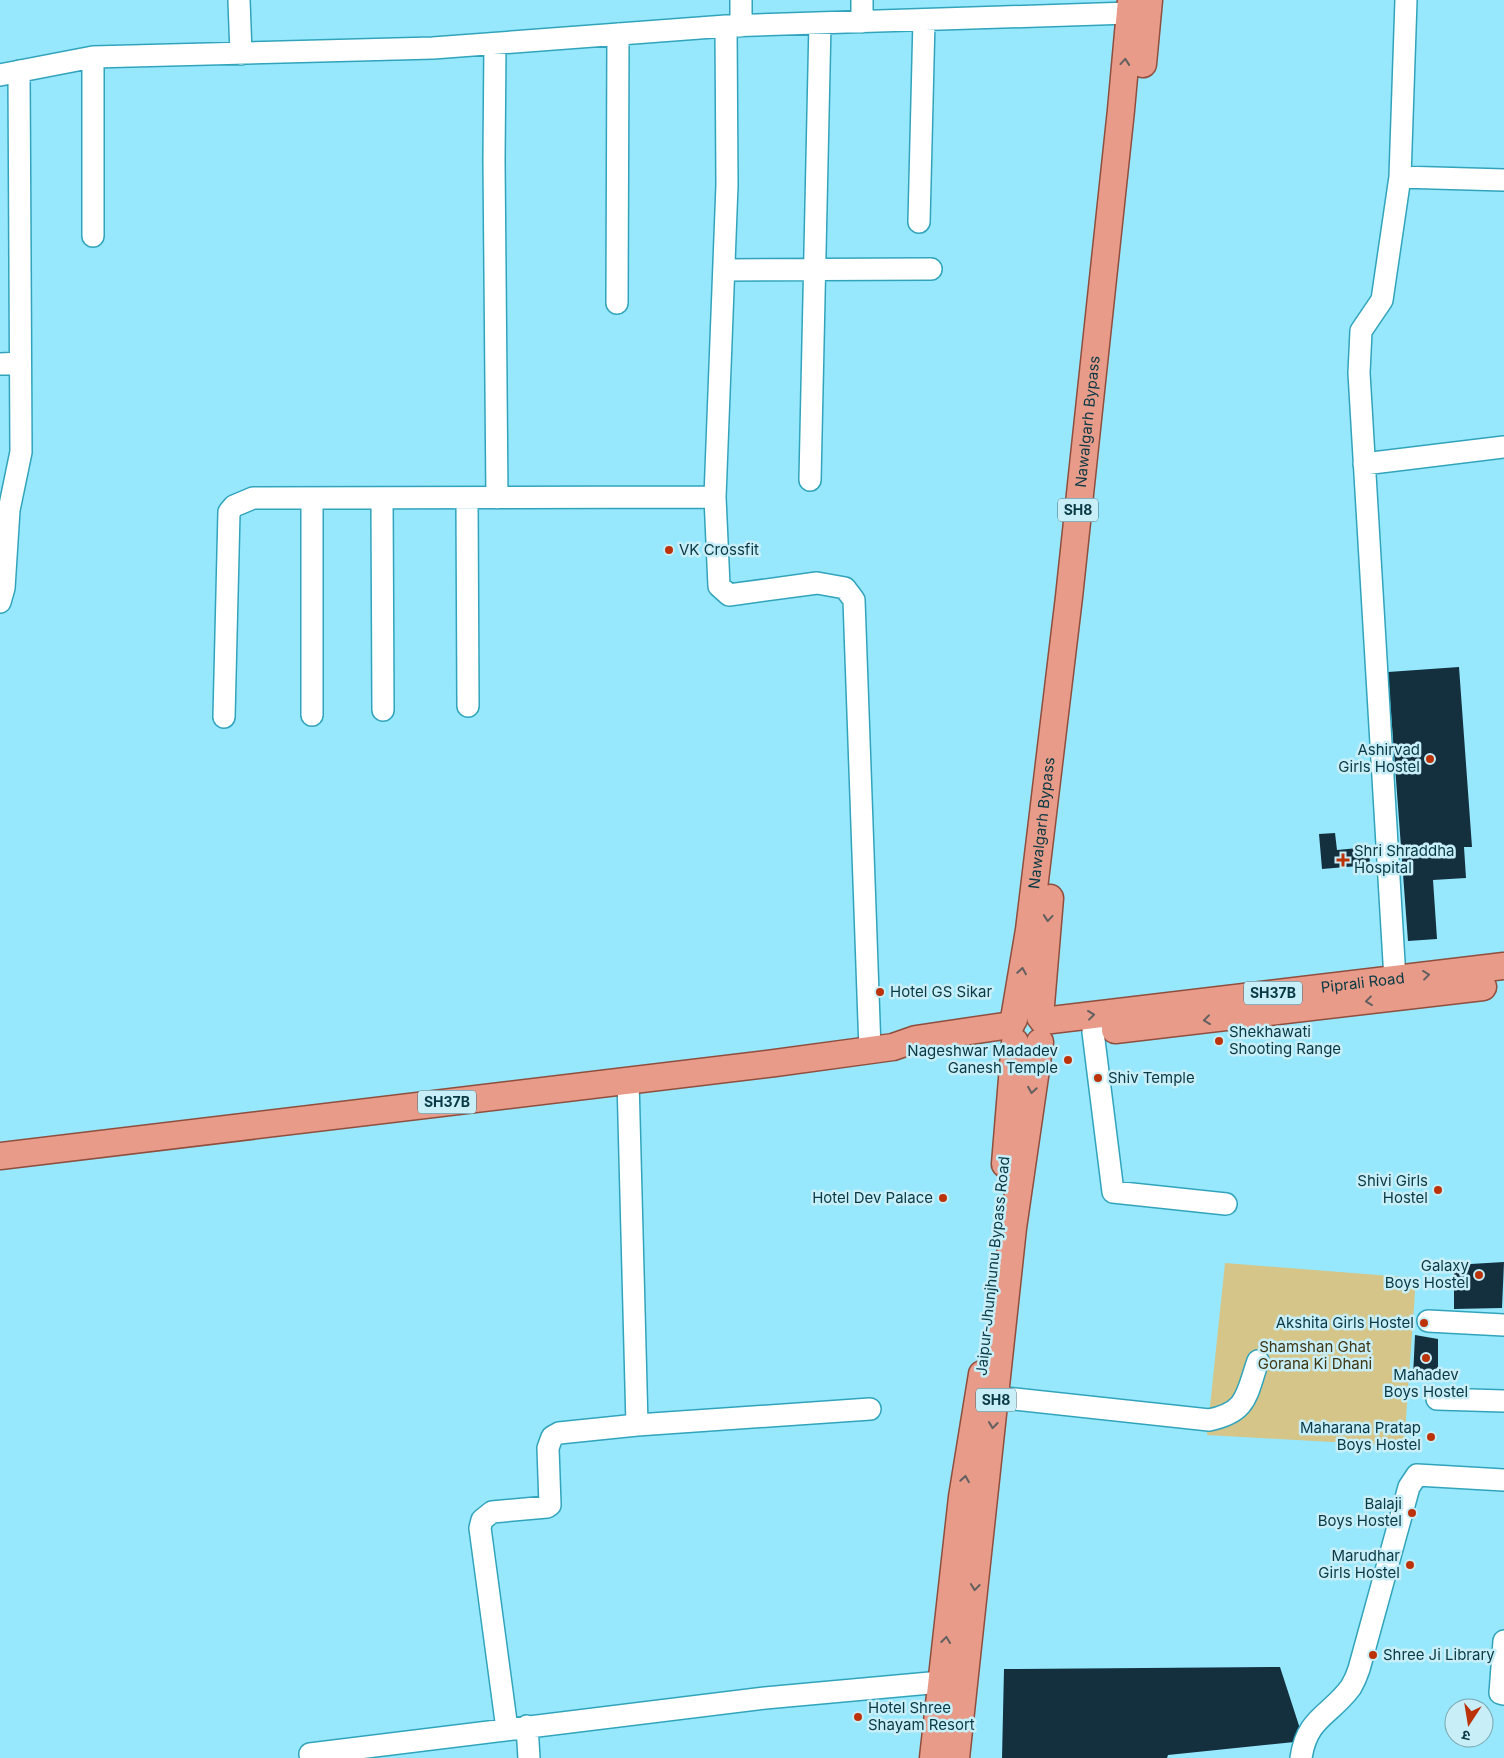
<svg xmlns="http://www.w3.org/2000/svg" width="1504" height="1758" font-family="Inter,'Noto Sans Devanagari',sans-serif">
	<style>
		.green { fill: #d5c588 }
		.building { fill: #14303f }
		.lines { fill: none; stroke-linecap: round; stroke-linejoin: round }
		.minor-casing { stroke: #31a4bc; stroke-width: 24 }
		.major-casing { stroke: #8f4e3e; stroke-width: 29 }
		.minor { stroke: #fff; stroke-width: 21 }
		.major { stroke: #e89b89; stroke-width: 26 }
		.oneway { stroke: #626060 }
		.poi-dot { fill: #bc3309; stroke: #c8eef8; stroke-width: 2 }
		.labels { text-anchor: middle; stroke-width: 5; stroke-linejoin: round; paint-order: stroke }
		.shield { fill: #c8eef8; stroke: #426f7a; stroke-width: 1 }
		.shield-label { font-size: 14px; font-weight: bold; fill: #083944 }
		.street-label { font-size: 15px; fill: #083944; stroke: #c8eef8 }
		.poi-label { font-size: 15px; fill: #083944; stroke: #c8eef8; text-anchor: end }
		.park-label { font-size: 15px; fill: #403611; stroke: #c8eef8 }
	</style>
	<rect width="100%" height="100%" fill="#97e8fc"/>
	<path class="green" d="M1225,1263L1416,1278L1404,1446L1207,1435Z"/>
	<path class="building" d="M1459,667L1472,847H1464L1466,878L1433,880L1437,939L1408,941L1388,672Z
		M1335,833L1337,850L1369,847L1370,865L1322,869L1319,834Z
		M1504,1262L1502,1308L1454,1309V1265Z
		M1415,1335L1438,1339V1381L1413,1377Z
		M1280,1667L1304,1741L1168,1755L1167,1758H1002L1004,1669Z"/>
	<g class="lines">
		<g class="minor-casing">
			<path id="minor" d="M239,0L241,54
				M741,0V26
				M862,0V22
				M726,26L727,185L715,497L719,586L729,595L817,583L845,588L854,600L870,1050
				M495,44L494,160L497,498
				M93,57V236
				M0,75L93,57L433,48L726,26L1129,13
				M1400,177L1504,180
				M919,222L924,20
				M724,270L931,269
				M617,303L618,34
				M0,364L20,363
				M1364,464L1504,447
				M810,480L820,23
				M312,498V715
				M382,498L383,710
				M467,498L468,706
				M0,602L4,588L9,510L21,452L19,71
				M224,717L229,512L234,506L253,498L715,497
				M1395,979L1359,373L1361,331L1382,300L1400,177L1406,0
				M1093,1032L1113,1192L1226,1204
				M1428,1321L1504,1325
				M996,1397L1209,1420C1248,1412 1246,1395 1258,1361
				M1437,1399L1504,1401
				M637,1425L870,1409
				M1504,1641L1500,1693L1504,1694
				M527,1726L529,1758
				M507,1729L480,1528L482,1520L492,1512L547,1507L550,1505L548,1448L552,1437L559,1433L637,1425L628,1080
				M310,1754L765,1698L941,1682
				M1301,1758C1307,1717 1330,1716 1351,1687C1354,1682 1357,1675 1359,1669L1409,1487L1417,1475L1504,1480"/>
		</g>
		<g class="major-casing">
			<g id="major">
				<path d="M1143,64L1149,0"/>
				<path d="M1040,1017L1050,898"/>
				<path id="s1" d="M1014,1019L1029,930L1069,597L1121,110L1131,0"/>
				<path id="s2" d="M1043,1021L1504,966"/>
				<path d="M1115,1030L1483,987"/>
				<path d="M0,1156L775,1063L893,1047L916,1039L1011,1025"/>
				<path d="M1005,1164L1015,1042"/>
				<path d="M933,1758L962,1497L982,1374"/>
				<path d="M956,1758L1013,1228L1040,1042"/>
			</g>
		</g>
		<use href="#minor" class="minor"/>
		<use href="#major" class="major"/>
	</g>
	<defs><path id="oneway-chevron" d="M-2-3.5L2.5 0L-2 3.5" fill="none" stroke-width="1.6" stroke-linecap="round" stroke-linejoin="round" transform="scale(1.25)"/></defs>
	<g class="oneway">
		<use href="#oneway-chevron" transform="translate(1125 62) rotate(-85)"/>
		<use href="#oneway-chevron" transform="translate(1048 918) rotate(95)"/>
		<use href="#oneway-chevron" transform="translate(1022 971) rotate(-81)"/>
		<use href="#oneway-chevron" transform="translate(1426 975) rotate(-7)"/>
		<use href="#oneway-chevron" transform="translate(1369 1001) rotate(173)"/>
		<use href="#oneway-chevron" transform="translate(1091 1015) rotate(-7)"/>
		<use href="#oneway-chevron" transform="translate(1207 1020) rotate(173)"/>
		<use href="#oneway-chevron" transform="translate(1032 1090) rotate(99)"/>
		<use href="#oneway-chevron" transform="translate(993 1425) rotate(96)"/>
		<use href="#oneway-chevron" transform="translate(965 1479) rotate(-81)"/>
		<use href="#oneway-chevron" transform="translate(975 1587) rotate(96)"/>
		<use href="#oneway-chevron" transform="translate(946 1640) rotate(-83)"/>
	</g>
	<g class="poi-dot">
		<circle cx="669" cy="550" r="5"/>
		<circle cx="1430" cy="759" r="5"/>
		<path d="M1340.5 852.5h5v5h5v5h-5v5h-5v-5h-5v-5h5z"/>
		<circle cx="880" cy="992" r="5"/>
		<circle cx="1219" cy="1041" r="5"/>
		<circle cx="1068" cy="1060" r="5"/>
		<circle cx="1098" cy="1078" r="5"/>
		<circle cx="1438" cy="1190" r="5"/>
		<circle cx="943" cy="1198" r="5"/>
		<circle cx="1479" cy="1275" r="5"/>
		<circle cx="1424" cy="1323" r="5"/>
		<circle cx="1426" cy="1358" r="5"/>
		<circle cx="1431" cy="1437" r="5"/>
		<circle cx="1412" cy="1513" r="5"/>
		<circle cx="1410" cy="1565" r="5"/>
		<circle cx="1373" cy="1655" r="5"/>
		<circle cx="858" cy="1717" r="5"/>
	</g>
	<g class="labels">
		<g class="shield">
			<rect x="1058" y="498.5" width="40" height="23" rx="4"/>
			<rect x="1244" y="981.5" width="58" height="23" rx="4"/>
			<rect x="418" y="1090.5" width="58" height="23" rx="4"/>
			<rect x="976" y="1388.5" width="40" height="23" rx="4"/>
		</g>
		<g class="shield-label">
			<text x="1078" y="515">SH8</text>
			<text x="1273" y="998">SH37B</text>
			<text x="447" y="1107">SH37B</text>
			<text x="996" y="1405">SH8</text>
		</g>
		<g class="street-label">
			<text dy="5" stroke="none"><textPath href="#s1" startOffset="602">Nawalgarh Bypass</textPath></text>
			<text dy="5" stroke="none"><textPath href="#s1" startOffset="198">Nawalgarh Bypass</textPath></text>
			<text dy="5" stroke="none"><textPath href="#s2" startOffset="322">Piprali Road</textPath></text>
			<text transform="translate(993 1266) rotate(-84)" y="5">Jaipur-Jhunjhunu Bypass Road</text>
		</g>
		<g class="poi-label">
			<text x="679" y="555" text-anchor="start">VK Crossfit</text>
			<text x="1420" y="755">Ashirvad<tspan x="1420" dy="17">Girls Hostel</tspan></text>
			<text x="1354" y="856" text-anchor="start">Shri Shraddha<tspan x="1354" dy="17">Hospital</tspan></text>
			<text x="890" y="997" text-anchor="start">Hotel GS Sikar</text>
			<text x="1229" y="1037" text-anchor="start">Shekhawati<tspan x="1229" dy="17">Shooting Range</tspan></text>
			<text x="1058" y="1056">Nageshwar Madadev<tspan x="1058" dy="17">Ganesh Temple</tspan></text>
			<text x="1108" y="1083" text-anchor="start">Shiv Temple</text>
			<text x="1428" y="1186">Shivi Girls<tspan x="1428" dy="17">Hostel</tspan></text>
			<text x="933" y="1203">Hotel Dev Palace</text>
			<text x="1469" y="1271">Galaxy<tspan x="1469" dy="17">Boys Hostel</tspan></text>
			<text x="1414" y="1328">Akshita Girls Hostel</text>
			<text x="1426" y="1380" text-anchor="middle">Mahadev<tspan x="1426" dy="17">Boys Hostel</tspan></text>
			<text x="1421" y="1433">Maharana Pratap<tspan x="1421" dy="17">Boys Hostel</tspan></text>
			<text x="1402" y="1509">Balaji<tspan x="1402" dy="17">Boys Hostel</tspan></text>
			<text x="1400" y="1561">Marudhar<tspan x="1400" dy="17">Girls Hostel</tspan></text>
			<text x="1383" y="1660" text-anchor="start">Shree Ji Library</text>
			<text x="868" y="1713" text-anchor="start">Hotel Shree<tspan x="868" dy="17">Shayam Resort</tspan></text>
		</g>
		<g class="park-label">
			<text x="1315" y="1352">Shamshan Ghat<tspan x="1315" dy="17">Gorana Ki Dhani</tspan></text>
		</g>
	</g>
	<g transform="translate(1469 1723) rotate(192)"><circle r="24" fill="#c8eef8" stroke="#7ba6b0"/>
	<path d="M0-4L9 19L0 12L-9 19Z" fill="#bc3309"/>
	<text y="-8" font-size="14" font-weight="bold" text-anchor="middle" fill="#083944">उ</text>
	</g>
</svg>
